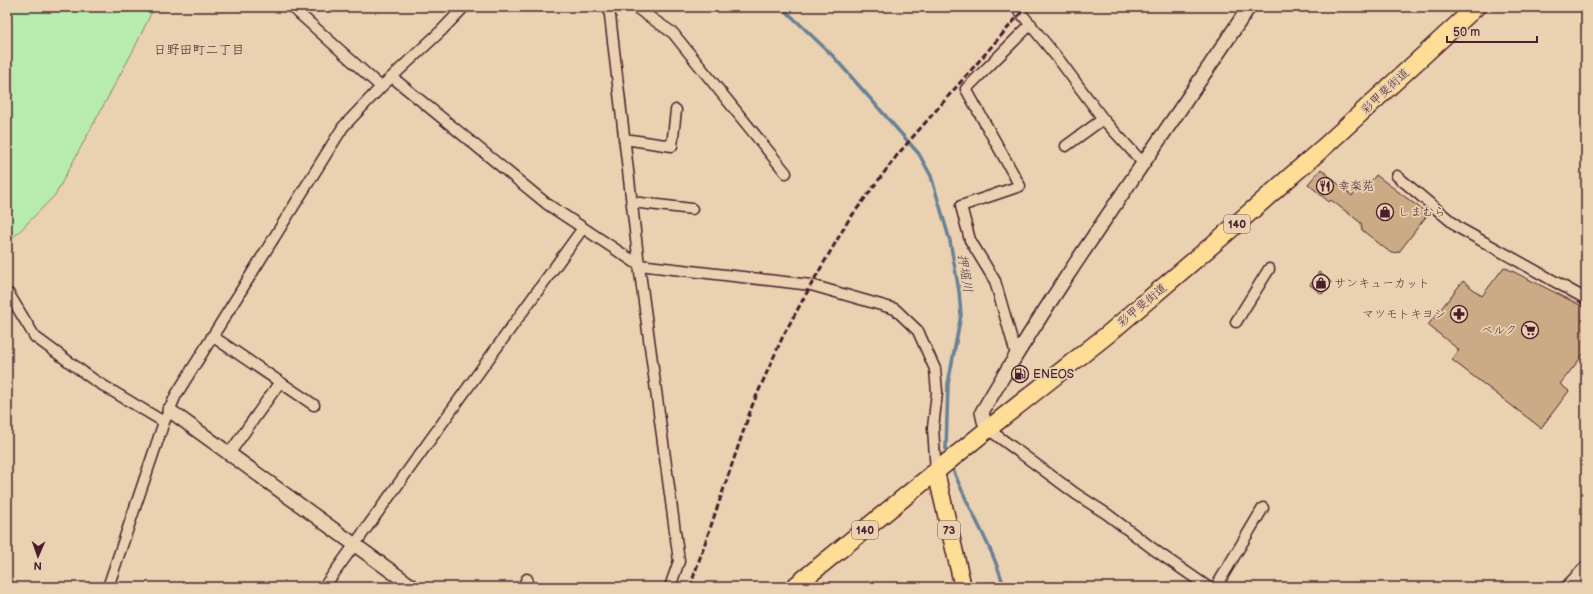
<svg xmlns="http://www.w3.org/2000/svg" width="1593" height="594" font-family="'Balsamiq Sans','Klee One',sans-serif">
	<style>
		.green { fill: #b8ecad; stroke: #81866c }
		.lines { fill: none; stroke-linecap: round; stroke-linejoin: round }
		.stream { stroke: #698196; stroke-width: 3.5 }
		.building { fill: #cbab86; stroke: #4a1f2b }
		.minor-casing { stroke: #4a1f2b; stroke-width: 13 }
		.tertiary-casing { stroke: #4a1f2b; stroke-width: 16 }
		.primary-casing { stroke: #4a1f2b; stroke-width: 19 }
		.trunk-casing { stroke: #4a1f2b; stroke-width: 20 }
		.minor { stroke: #e9d1b1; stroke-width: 10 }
		.tertiary { stroke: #e9d1b1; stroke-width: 13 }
		.primary { stroke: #fedd96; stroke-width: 16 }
		.trunk { stroke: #fedd96; stroke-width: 17 }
		.rail { stroke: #4a1f2b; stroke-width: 3; stroke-dasharray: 6 3; stroke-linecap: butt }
		.labels { text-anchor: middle; stroke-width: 3.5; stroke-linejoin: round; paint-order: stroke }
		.shield { fill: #e9d1b1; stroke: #7a5453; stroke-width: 1 }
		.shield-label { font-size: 11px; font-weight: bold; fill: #4a1f2b }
		.street-label { font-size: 12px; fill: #4a1f2b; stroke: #e9d1b1 }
		.poi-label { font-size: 12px; fill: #4a1f2b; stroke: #e9d1b1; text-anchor: start }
		.neighbourhood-label { font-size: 13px; fill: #4a1f2b; stroke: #e9d1b1 }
		.water-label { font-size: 13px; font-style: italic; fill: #523846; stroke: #e9d1b1 }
	</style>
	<rect width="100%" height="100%" fill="#e9d1b1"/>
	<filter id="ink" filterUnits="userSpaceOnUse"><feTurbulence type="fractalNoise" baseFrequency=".025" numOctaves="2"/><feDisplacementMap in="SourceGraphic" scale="8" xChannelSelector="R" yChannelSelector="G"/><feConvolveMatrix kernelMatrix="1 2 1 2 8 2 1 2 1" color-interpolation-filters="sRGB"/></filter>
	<g filter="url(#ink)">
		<path class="green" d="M7,7H154L135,47L55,195L7,244Z"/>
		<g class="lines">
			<path class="stream" d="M784,7L786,11L832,55L919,154L931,176L950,241L959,291L961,315L948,384L946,449L948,454
				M951,464C966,506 992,544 1004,587"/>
		</g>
		<path class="building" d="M1321,169L1352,196L1364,181L1369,184L1376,175L1428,214L1399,252L1391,253L1362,230L1361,223L1331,200L1329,202L1308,184Z
			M1504,267L1580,305L1586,309V351L1560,384L1569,391L1541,428L1452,360L1459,350L1428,325L1463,281L1482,296Z
			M1319,272L1331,282L1322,294L1310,285Z"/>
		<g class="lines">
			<g class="minor-casing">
				<path id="minor" d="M292,7L381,87
					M609,7L639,265L679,561L670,587
					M635,7L673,33L786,173
					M1016,7L1060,61L1103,119L1143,163
					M392,77L547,204L639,265L811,285L895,309L918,331L935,369L937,392L933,428L936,472
					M624,139L672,146L676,110
					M1066,146L1103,119
					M1397,176L1459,228L1586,299
					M632,202L692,209
					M9,294L35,337L94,380L164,422
					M1236,322L1269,269
					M212,336L314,405
					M1016,354L995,281L970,240L961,206L1020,186L966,89L1031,24
					M988,429L1076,494L1107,514L1156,551L1208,587
					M229,454L280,382
					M108,587L164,422L176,395L343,127L381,87L441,31L464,7
					M324,587L583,228
					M523,587L527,579
					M1216,587L1263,508"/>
			</g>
			<g class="tertiary-casing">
				<path id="tertiary" d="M169,410L413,587
					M988,429L984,421L982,412C1064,272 1160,142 1249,7
					M1568,587L1586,568"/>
			</g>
			<g class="primary-casing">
				<path id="primary" d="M936,472L963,587"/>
			</g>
			<g class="trunk-casing">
				<path id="trunk" d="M794,587L988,429L1107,335L1224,235L1324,147L1476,7"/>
			</g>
			<use href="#minor" class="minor"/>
			<use href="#tertiary" class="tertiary"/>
			<use href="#primary" class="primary"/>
			<use href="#trunk" class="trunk"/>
			<path class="rail" d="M690,587L752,406L783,336L811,285L848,221L898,154L1026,7"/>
		</g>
	</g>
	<defs>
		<g id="restaurant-ring" transform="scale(0.9)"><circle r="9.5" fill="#e9d1b1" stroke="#4a1f2b" stroke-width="1.5"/><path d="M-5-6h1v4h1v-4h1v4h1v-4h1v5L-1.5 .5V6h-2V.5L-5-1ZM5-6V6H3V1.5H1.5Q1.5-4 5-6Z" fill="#4a1f2b"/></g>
		<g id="shop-ring" transform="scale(0.9)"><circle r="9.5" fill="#e9d1b1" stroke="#4a1f2b" stroke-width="1.5"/><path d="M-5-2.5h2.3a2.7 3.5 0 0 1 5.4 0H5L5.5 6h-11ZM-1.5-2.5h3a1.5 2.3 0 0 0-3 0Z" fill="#4a1f2b"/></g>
		<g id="pharmacy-ring" transform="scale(0.9)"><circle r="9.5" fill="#e9d1b1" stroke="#4a1f2b" stroke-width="1.5"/><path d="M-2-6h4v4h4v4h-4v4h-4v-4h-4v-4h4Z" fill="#4a1f2b"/></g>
		<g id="supermarket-ring" transform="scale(0.9)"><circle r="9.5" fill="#e9d1b1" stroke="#4a1f2b" stroke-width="1.5"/><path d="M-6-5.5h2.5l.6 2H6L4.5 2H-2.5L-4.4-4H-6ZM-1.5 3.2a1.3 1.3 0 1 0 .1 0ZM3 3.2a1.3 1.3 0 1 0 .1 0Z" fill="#4a1f2b"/></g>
		<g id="fuel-ring" transform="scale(0.9)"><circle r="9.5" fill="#e9d1b1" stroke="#4a1f2b" stroke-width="1.5"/><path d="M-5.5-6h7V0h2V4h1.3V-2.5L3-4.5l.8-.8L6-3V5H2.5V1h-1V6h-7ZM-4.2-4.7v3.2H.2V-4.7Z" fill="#4a1f2b"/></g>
	</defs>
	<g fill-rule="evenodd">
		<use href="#restaurant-ring" x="1325" y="186"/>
		<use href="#shop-ring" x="1385" y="212"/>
		<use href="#shop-ring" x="1321" y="283"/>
		<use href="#pharmacy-ring" x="1459" y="314"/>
		<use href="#supermarket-ring" x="1530" y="330"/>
		<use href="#fuel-ring" x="1020" y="374"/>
	</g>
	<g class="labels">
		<g class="shield">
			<rect x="1224" y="215" width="26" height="18" rx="3"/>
			<rect x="852" y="521" width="26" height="18" rx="3"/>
			<rect x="938" y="521" width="22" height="18" rx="3"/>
		</g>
		<g class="shield-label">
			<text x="1237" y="228">140</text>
			<text x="865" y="534">140</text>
			<text x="949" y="534">73</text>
		</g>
		<g class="street-label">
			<text transform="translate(1385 91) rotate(-43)" y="4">彩甲斐街道</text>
			<text transform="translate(1142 305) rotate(-40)" y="4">彩甲斐街道</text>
		</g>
		<g class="poi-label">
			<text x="1338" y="190">幸楽苑</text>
			<text x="1398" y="216">しまむら</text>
			<text x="1334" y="287">サンキューカット</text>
			<text x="1446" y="318" text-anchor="end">マツモトキヨシ</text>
			<text x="1517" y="334" text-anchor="end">ベルク</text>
			<text x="1033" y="378">ENEOS</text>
		</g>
		<g class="neighbourhood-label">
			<text x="199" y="54">日野田町二丁目</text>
		</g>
		<g class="water-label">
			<text transform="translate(966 273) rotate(81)" y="5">押堀川</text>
		</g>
	</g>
	<rect width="1593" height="594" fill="none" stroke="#e9d1b1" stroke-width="24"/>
	<rect x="12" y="12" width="1569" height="570" fill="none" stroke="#4a1f2b" stroke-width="1.5" filter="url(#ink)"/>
	<g transform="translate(38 556) rotate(182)" stroke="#e9d1b1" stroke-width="3" paint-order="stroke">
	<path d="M0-3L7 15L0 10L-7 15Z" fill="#4a1f2b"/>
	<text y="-6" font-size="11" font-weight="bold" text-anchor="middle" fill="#4a1f2b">N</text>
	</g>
	<path d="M1447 36v6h90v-6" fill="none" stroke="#4a1f2b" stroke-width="2"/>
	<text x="1453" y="36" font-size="12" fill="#4a1f2b" stroke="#e9d1b1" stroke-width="3" paint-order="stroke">50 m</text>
</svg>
